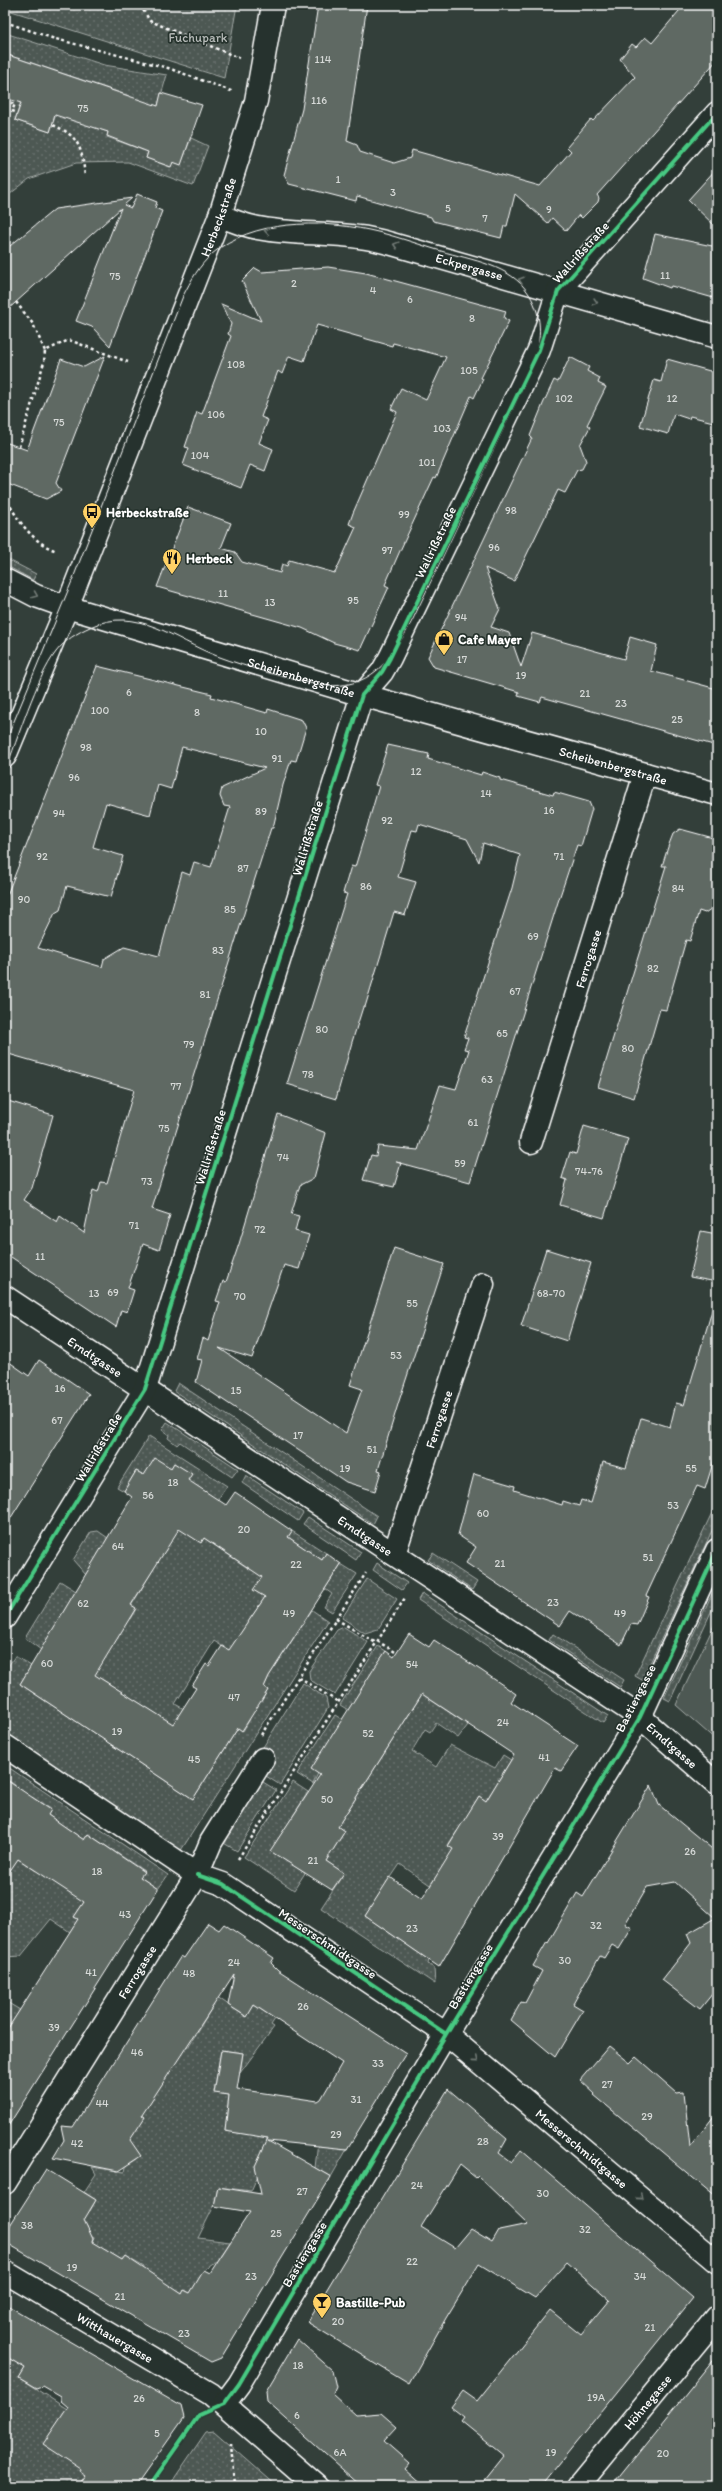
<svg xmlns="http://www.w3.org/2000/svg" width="722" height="2491" font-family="Itim,sans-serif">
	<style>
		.grass { fill: url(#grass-dots); stroke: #a6aca9 }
		.garden { fill: #4d5853; stroke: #a6aca9 }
		.building { fill: #5f6964; stroke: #fff; fill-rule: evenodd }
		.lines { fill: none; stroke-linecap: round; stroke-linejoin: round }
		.street-casing { stroke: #fff; stroke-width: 25 }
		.secondary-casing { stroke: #fff; stroke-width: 25 }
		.path { stroke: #fff; stroke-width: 2.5; stroke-dasharray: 3 3; stroke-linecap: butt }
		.street { stroke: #26332d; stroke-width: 22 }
		.secondary { stroke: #26332d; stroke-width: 22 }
		.tram { stroke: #fff; stroke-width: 1 }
		.cycleway-casing { stroke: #26332d; stroke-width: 6 }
		.cycleway { stroke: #46c982; stroke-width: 4 }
		.oneway { stroke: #727a76 }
		.labels { text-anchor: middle; stroke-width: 3.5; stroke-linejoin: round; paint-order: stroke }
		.number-label { font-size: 11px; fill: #d7dad8 }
		.park-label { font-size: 13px; fill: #b8bcba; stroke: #26332d }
		.street-label { font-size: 13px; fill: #fff; stroke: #26332d }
		.poi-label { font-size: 13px; font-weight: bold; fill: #fff; stroke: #26332d; text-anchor: start }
	</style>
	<defs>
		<pattern id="grass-dots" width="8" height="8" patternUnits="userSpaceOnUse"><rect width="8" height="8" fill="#4d5853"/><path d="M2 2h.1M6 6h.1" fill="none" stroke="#68716d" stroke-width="1.8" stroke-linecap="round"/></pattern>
	</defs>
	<rect width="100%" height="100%" fill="#333f3a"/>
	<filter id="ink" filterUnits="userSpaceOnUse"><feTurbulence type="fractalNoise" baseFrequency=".025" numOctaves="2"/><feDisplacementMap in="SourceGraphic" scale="8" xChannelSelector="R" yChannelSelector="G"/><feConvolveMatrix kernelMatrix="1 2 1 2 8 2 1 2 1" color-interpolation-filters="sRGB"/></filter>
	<g filter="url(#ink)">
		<path class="grass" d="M5,5H237L224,78L5,9Z
			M5,33L104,65L167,75L156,112L127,95L5,54Z
			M5,98H22L15,120L50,132L56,114L108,132L107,137L148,152L146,158L170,167L173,162L181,164L191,138L208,146L193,186L128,162L76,163L29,179L5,198Z
			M5,558L36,574L33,580L5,565Z
			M178,1383L377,1516L373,1524L174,1391Z
			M167,1422L238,1469L232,1477L180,1442L177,1445L168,1438L169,1435L162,1430Z
			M149,1436L227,1486L192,1537L204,1538L249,1569L252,1566L264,1574L254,1590L265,1597L243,1630L233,1653L214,1641L175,1704L186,1710L175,1726L103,1680L93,1681L99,1656L125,1616L130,1619L136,1609L131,1606L153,1570L191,1474L174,1463L171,1468L144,1475L136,1471L124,1491L117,1487Z
			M246,1475L303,1513L298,1521L242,1483Z
			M717,1502V1520L642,1680L635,1676Z
			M308,1517L361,1552L356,1560L303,1524Z
			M98,1531L108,1538L86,1575L73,1560L91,1532Z
			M292,1531L326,1553L322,1560L288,1537Z
			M433,1553L477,1582L472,1590L428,1560Z
			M377,1563L407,1583L402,1590L373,1570Z
			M341,1564L357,1574L332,1612L324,1607L332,1594L325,1589Z
			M367,1579L397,1599L378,1629L365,1633L342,1618Z
			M60,1581L76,1591L41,1650L25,1638Z
			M717,1583V1599L670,1701L664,1698Z
			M422,1593L608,1716L603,1723L418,1600Z
			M312,1610L328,1621L178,1855L5,1734V1671L15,1656L31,1666L20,1684L193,1799L238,1728L243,1731L250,1719L245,1716L256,1699L261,1702L268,1690L264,1687L269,1676Z
			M344,1627L368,1642L335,1695L310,1680L309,1671L337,1630Z
			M553,1634L624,1680L620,1687L549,1640Z
			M378,1646L386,1651L376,1667L358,1716L340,1705Z
			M303,1683L326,1698L328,1708L280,1785L266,1776L275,1761L260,1752Z
			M422,1694L468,1725L458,1738L436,1723L430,1732L425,1729L412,1751L436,1767L450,1745L495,1768L503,1755L511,1760L486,1801L479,1796L470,1811L465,1836L457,1831L448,1845L456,1850L430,1885L400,1864L365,1916L429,1960L428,1964L434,1968L435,1984L321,1908L344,1873L326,1861L345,1831L338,1826Z
			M335,1715L343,1720L313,1784L297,1774Z
			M5,1765L168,1875L158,1889L140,1877L144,1871L88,1834L84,1840L48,1815L51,1809L32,1797L28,1803L11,1792L15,1785L5,1778Z
			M263,1782L276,1790L237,1851L222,1842L257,1784Z
			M293,1782L308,1792L271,1851L305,1873L294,1890L244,1857Z
			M5,1859H18L36,1871L40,1866L87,1898L74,1917L78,1919L70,1932L51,1919L21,1956L5,1957Z
			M210,1992L246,2017L254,2005L275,2019L271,2025L274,2027L240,2073L243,2053L221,2050L214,2092L229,2095L225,2131L267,2136L265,2159L251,2191L218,2187L214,2206L198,2238L230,2242L219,2259L204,2270L191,2294L185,2290L182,2294L142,2272L144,2267L125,2256L122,2260L92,2243L94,2238L89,2235L87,2226L81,2224L77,2204L90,2211L96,2200L84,2192L96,2174L92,2167L124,2172L126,2162L131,2163L137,2159L138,2152L129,2145L130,2135L145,2117L140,2114L180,2042L188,2047L213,2006Z
			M5,2001L20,2010L5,2033Z
			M318,2141L347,2149L331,2177L315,2168Z
			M5,2356L25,2368L19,2378L78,2416L86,2475L78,2486H5Z
			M214,2431L277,2486H169L206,2432Z"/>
		<path class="garden" d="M717,1619V1741L676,1705Z"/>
		<path class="building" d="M318,5H367L347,141L357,145L360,152L394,163L410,158L412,150L540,186L571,151L567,147L591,119L593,121L635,77L620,59L632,44L636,47L645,37L652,43L684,5H717V60L597,195L599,198L598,202L582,218L579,215L566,231L552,218L548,223L515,194L507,226H504L501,238L433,221L431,217L357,196L356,201L289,184L284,175L302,109Z
			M5,54L158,106L161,93L202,105L181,165L173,162L171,167L146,158L148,152L107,136L108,132L55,115L50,132L15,120L21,103L5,98Z
			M717,168V228L688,200Z
			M137,194L157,202L155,208L162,211L110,346L92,327L76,321L121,208L5,312V250L55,209L132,198L124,205L131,208Z
			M655,234L717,247V299L671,286L670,288L643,278Z
			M328,267L366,273L506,311L504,318L509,321L481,378L483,379L474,398L471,396L436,478L434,477L399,553L385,585L389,587L360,650L334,643L302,628L157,587L188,507L231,523L221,548L235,552L242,562L280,573L282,564L287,566L289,560L335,573L356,527L349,524L353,513L397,412L391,409L401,388L426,400L446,357L393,343L392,346L317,325L304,361L289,356L282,374L278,371L261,417L268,420L259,443L273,449L265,471L250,465L241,488L183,465L189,448L185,447L197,412L202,414L231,336L228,334L231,324L221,304L261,321L242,281L255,268L262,272Z
			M105,356L56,483L61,491L46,499L5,483V442L27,450L61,359L84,367Z
			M570,357L589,367L587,371L600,378L598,383L606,387L587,425L590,427L580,445L586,461L582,469L577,470L565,493L558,490L514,581L485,568L500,609L491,627L509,633L521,667L532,633L624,659L630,637L657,645L651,671L717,689V746L542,697L540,702L518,696L519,692L434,667L428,657L532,438L530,436L543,404L554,380L558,382Z
			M667,359L717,373V423L690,416L689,419L674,414L668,434L640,426L654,380L661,382Z
			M97,666L212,694L211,697L267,713L268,709L302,720L306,728L296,761L291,760L283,785L273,828H271L251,891L152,1209L170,1215L159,1250L143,1244L128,1288L134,1290L127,1312L121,1310L116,1327L5,1253V1100L53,1115L32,1188L24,1200L57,1222L60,1216L84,1233L93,1190L98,1192L101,1182L107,1183L134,1090L5,1053V900ZM182,747L265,768L222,788L220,796L224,806L230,807L211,867L194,862L190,875L182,872L159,956L124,947L104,959L102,967L38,948L55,913L60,910L67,886L111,897L123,856L93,847L106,803L150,815L158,785L171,789Z
			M388,745L429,754L428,759L481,775L482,772L500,778V780L553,795L554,792L589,802L592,809L581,846L577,845L558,902L470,1182L396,1162L401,1163L394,1187L363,1180L371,1155L376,1156L378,1146L418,1150L440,1085L456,1089L469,1050L464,1049L468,1038L464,1037L512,888L520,855L483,843L479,862L467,839L419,824L417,831L412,830L398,877L416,882L405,915L394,912L365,1007H363L352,1042L336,1099L287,1084L347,894L343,893L351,866L355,867L362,844L379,786L375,785Z
			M680,829L717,839V900L715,906L705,913L699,911L690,941L686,940L666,1010L660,1009L634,1098L598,1087L666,866H662L668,847L673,834Z
			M278,1114L326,1133L314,1178L300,1185L291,1214L299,1216L295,1231L309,1235L299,1269L284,1265L252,1358L219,1348L346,1433L362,1389L350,1385L394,1248L444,1264L399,1401L378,1470L381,1471L375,1491L346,1482L196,1382L202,1360L197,1359L203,1338L208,1341L220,1302L216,1301L223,1281L226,1282L239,1244Z
			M584,1126L628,1139L604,1218L560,1205L567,1180L562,1178L570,1152L576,1154Z
			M701,1231L717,1234V1282L690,1277Z
			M546,1249L591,1263L567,1341L521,1326Z
			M713,1307L717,1308V1450L705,1489L697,1486L646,1596L649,1597L637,1625L631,1624L621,1645L570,1611L560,1626L466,1563L476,1547L458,1535L474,1474L515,1486L514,1490L562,1505L563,1501L579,1506L581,1500L591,1503L603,1462L626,1468L641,1418L670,1427L676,1403L684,1405Z
			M5,1359L29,1376L39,1360L89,1394L5,1527Z
			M155,1458L171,1468L174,1463L192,1474L188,1480L226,1505L235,1492L292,1531L288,1537L322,1560L326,1553L341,1564L269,1676L264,1687L268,1690L242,1731L238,1728L193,1799L20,1684L132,1497L124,1491L136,1471L144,1475ZM179,1529L201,1543L204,1538L262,1577L253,1590L265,1597L229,1650L222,1646L209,1666L206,1664L192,1686L196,1688L173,1724L95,1675L136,1608L131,1605Z
			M409,1634L429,1647L434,1640L482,1671L516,1694L511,1702L578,1746L561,1771L555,1768L439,1967L365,1916L390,1877L422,1899L453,1849L448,1846L479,1796L486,1801L514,1755L422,1694L338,1826L345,1831L326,1861L344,1873L332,1890L270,1851L320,1775L311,1769L375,1667L386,1651L394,1657Z
			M5,1779L51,1810L48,1815L84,1840L88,1834L144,1872L140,1877L158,1889L5,2131V2033L78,1919L74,1917L84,1902L18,1859L5,1878Z
			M651,1785L659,1805L717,1853V1988L700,2009L662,1980L691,1943L687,1934L715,1918L675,1882L647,1887L625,1924L632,1928L619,1949L612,1945L604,1958L600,1956L573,2004L583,2010L555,2057L511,2020L521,2002L525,2003L542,1971L533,1966L547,1942L548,1943L577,1893L583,1897Z
			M208,1923L219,1930L224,1924L274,1958L271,1963L278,1970L406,2053L347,2149L268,2141L331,2177L221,2358L211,2362L5,2242V2233L46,2169L96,2200L84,2220L93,2239L92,2242L122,2260L125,2256L182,2294L184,2290L190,2293L204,2270L210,2273L250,2212L214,2206L218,2187L261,2194L255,2166L268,2138L225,2131L229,2095L214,2093L221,2050L243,2053L237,2089L318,2101L321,2099L342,2063L254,2005L247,2017L228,2005L234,1974L142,2115L145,2117L130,2140L141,2156L118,2171L53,2158L64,2140L61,2126L73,2127L181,1956L184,1958Z
			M609,2046L630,2063L636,2057L677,2093L684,2092L690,2147L717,2112V2198L594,2095L595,2094L580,2080Z
			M448,2089L507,2139L499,2153L511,2162L521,2150L693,2298L541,2486H480L504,2456L461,2421L464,2417L451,2407L463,2391L477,2401L550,2310L581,2335L610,2300L567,2262L535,2298L479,2264L446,2318L409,2384L307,2322ZM460,2165L476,2178L478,2176L528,2224L499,2230L492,2242L471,2229L455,2248L421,2227Z
			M5,2304L181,2406L184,2418L136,2486H78L86,2475L80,2471L81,2469L43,2444L68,2407L61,2401V2397L42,2386L36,2388L19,2378L25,2368L5,2356Z
			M297,2339L332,2370L336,2387L333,2394L356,2415L381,2413L397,2427L384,2441L409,2463L405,2468L425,2486H361L267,2402L266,2391Z
			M717,2356V2486H612L670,2414Z"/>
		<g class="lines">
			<g class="street-casing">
				<g id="street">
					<path id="s1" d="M220,215C265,238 311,230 359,237C370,238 381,241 392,244L717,337"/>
					<path id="s2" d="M5,580L36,596L67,607L220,215L256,101L273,5"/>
					<path id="s3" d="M531,1142L645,774"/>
					<path id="s4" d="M5,1297L640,1717L717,1784"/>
					<path id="s5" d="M394,1554L483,1284"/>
					<path d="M5,1617L145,1389L362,695L382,672L390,658L539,350L558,291L717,113"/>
					<path id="s6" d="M5,1746L197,1875L223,1884L446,2034L717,2262"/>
					<path id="s7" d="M5,2183L197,1875L211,1842L263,1759"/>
					<path id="s8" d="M5,2272L211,2394L317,2486"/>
					<path d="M224,2404L239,2384L446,2034L640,1717L717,1550"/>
					<path id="s9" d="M578,2486L717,2317"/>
				</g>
			</g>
			<g class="secondary-casing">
				<g id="secondary">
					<path id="s10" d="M5,756L67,607L362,695L717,794"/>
				</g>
			</g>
			<path class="path" d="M140,5L150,21L239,58
				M5,22L52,38L168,68L234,92
				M5,101L15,104L12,111L18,113
				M53,125C80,136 82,149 85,177
				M16,302L33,324L45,351L69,340L128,362
				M19,447L44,362L45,351
				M5,487L6,483
				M5,496C16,518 32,543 57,551
				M336,1619L376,1643
				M377,1641L397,1653
				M299,1677L338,1702
				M261,1735L366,1573
				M238,1859L405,1598
				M231,2443L234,2486"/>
			<use href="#street" class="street"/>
			<use href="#secondary" class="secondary"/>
			<path class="tram" d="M5,743L72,581L183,296C191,280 199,266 212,254C252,219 320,220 369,230C393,235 417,244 441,251C471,260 511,265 529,294C544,318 541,343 532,369L413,619C391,661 371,691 319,685C285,678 249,668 217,656C174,640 138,605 90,627C77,633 65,640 56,652C36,678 18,739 5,771"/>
			<g class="cycleway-casing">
				<path id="cycleway" d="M5,1617L145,1389L362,695L382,672L390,658L539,350L558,291L717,113
					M197,1875L223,1884L446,2034
					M149,2486L199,2415L224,2404L239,2384L446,2034L640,1717L717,1550"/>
			</g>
			<use href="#cycleway" class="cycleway"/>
		</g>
		<defs><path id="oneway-chevron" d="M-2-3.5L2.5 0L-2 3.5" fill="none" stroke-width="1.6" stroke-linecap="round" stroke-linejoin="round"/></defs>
		<g class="oneway">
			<use href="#oneway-chevron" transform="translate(267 231) rotate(-171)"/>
			<use href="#oneway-chevron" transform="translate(396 245) rotate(-165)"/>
			<use href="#oneway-chevron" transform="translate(521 280) rotate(-163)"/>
			<use href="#oneway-chevron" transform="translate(595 302) rotate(16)"/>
			<use href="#oneway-chevron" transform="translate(35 595) rotate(22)"/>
			<use href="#oneway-chevron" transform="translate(476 2060) rotate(40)"/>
			<use href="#oneway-chevron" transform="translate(640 2197) rotate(40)"/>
		</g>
	</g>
	<defs>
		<g id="bus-pin" transform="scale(1)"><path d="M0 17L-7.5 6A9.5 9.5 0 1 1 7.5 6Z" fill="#ffd166" stroke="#26332d"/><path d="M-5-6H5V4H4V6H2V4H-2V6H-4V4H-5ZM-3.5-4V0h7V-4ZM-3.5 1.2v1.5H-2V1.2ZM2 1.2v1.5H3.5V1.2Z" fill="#111"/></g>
		<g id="restaurant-pin" transform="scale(1)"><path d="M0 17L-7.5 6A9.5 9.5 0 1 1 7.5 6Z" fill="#ffd166" stroke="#26332d"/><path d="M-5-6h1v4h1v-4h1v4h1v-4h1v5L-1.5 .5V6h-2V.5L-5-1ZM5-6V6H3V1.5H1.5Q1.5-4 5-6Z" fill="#111"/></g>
		<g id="shop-pin" transform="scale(1)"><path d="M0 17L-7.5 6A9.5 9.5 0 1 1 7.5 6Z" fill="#ffd166" stroke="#26332d"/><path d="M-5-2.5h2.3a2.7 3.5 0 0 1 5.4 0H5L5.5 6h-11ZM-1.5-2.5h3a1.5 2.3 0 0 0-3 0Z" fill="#111"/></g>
		<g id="bar-pin" transform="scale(1)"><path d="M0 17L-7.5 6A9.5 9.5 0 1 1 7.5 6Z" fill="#ffd166" stroke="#26332d"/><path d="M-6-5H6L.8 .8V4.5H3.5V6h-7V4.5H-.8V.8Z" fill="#111"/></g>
	</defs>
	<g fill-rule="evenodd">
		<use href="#bus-pin" x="92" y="512"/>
		<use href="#restaurant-pin" x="172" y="558"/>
		<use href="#shop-pin" x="444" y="639"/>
		<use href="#bar-pin" x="322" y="2302"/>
	</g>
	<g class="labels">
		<g class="number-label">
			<text x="323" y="63">114</text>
			<text x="319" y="104">116</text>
			<text x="83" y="112">75</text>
			<text x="338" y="183">1</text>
			<text x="393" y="196">3</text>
			<text x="448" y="212">5</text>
			<text x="549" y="213">9</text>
			<text x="485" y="222">7</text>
			<text x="665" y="279">11</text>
			<text x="115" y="280">75</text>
			<text x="294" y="287">2</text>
			<text x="373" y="294">4</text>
			<text x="410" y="303">6</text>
			<text x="472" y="322">8</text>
			<text x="236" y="368">108</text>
			<text x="469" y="374">105</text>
			<text x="564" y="402">102</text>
			<text x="672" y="402">12</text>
			<text x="216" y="418">106</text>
			<text x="59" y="426">75</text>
			<text x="442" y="432">103</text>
			<text x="200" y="459">104</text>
			<text x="427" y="466">101</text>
			<text x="511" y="514">98</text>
			<text x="404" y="518">99</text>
			<text x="494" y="551">96</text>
			<text x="387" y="554">97</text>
			<text x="223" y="597">11</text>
			<text x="353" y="604">95</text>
			<text x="270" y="606">13</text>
			<text x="461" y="621">94</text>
			<text x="462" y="663">17</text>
			<text x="521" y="679">19</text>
			<text x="129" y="696">6</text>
			<text x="585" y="697">21</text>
			<text x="621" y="707">23</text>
			<text x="100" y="714">100</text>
			<text x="197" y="716">8</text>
			<text x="677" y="723">25</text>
			<text x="261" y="735">10</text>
			<text x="86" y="751">98</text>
			<text x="277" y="762">91</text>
			<text x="416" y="775">12</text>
			<text x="74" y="781">96</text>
			<text x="486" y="797">14</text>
			<text x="549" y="814">16</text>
			<text x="261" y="815">89</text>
			<text x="59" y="817">94</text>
			<text x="387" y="824">92</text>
			<text x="42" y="860">92</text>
			<text x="559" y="860">71</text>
			<text x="243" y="872">87</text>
			<text x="366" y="890">86</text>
			<text x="678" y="892">84</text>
			<text x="24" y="903">90</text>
			<text x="230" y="913">85</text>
			<text x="533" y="940">69</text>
			<text x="218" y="954">83</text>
			<text x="653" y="972">82</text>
			<text x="515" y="995">67</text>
			<text x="205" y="998">81</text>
			<text x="322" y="1033">80</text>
			<text x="502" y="1037">65</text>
			<text x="189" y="1048">79</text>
			<text x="628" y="1052">80</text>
			<text x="308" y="1078">78</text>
			<text x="487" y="1083">63</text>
			<text x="176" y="1090">77</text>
			<text x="473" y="1126">61</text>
			<text x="164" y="1132">75</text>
			<text x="283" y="1161">74</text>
			<text x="460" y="1167">59</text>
			<text x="589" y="1175">74-76</text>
			<text x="147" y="1185">73</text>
			<text x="134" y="1229">71</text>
			<text x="260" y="1233">72</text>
			<text x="40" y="1260">11</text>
			<text x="113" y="1296">69</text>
			<text x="94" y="1297">13</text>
			<text x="551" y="1297">68-70</text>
			<text x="240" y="1300">70</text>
			<text x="412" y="1307">55</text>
			<text x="396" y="1359">53</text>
			<text x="60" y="1392">16</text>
			<text x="236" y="1394">15</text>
			<text x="57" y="1424">67</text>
			<text x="298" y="1439">17</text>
			<text x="372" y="1453">51</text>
			<text x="345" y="1472">19</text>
			<text x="691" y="1472">55</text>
			<text x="173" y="1486">18</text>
			<text x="148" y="1499">56</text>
			<text x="673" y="1509">53</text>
			<text x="483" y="1517">60</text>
			<text x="244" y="1533">20</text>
			<text x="118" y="1550">64</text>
			<text x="648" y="1561">51</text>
			<text x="500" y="1567">21</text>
			<text x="296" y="1568">22</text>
			<text x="553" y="1606">23</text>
			<text x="83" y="1607">62</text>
			<text x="289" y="1617">49</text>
			<text x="620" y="1617">49</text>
			<text x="47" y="1667">60</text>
			<text x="412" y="1668">54</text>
			<text x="234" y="1701">47</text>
			<text x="503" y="1726">24</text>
			<text x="117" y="1735">19</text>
			<text x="368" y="1737">52</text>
			<text x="544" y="1761">41</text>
			<text x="194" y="1763">45</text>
			<text x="327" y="1803">50</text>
			<text x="498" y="1840">39</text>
			<text x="690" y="1855">26</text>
			<text x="313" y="1864">21</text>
			<text x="97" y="1875">18</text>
			<text x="125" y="1918">43</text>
			<text x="596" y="1929">32</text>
			<text x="412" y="1932">23</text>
			<text x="565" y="1964">30</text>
			<text x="234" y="1966">24</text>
			<text x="91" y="1976">41</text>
			<text x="189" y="1977">48</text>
			<text x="303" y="2010">26</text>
			<text x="54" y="2031">39</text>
			<text x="137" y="2056">46</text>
			<text x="378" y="2067">33</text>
			<text x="607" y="2088">27</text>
			<text x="356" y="2103">31</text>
			<text x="102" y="2107">44</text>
			<text x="647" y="2120">29</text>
			<text x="336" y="2138">29</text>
			<text x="483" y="2145">28</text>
			<text x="77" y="2147">42</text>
			<text x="417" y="2189">24</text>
			<text x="302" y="2195">27</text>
			<text x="543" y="2197">30</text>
			<text x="27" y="2229">38</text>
			<text x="585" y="2233">32</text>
			<text x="276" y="2237">25</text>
			<text x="412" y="2265">22</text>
			<text x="72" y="2271">19</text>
			<text x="251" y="2280">23</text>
			<text x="640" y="2280">34</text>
			<text x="120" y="2300">21</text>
			<text x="338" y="2325">20</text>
			<text x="650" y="2331">21</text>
			<text x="184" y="2337">23</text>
			<text x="298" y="2369">18</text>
			<text x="596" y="2401">19A</text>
			<text x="139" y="2402">26</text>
			<text x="297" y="2419">6</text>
			<text x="157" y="2437">5</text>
			<text x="340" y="2456">6A</text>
			<text x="551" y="2456">19</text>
			<text x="663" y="2457">20</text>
		</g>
		<g class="park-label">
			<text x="198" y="42">Fuchupark</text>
		</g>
		<g class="street-label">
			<text dy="5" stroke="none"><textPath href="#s2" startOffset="486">Herbeckstraße</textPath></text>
			<text transform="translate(580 252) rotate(-48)" y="5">Wallrißstraße</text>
			<text dy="5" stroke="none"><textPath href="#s1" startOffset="256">Eckpergasse</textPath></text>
			<text transform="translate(435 542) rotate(-64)" y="5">Wallrißstraße</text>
			<text dy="5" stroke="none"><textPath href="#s10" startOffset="406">Scheibenbergstraße</textPath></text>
			<text dy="5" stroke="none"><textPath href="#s10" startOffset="730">Scheibenbergstraße</textPath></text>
			<text transform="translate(307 838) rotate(-73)" y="5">Wallrißstraße</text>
			<text dy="5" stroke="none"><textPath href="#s3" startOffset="192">Ferrogasse</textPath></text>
			<text transform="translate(210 1147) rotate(-73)" y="5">Wallrißstraße</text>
			<text dy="5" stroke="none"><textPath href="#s4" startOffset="108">Erndtgasse</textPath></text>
			<text dy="5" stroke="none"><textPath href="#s5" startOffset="142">Ferrogasse</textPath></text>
			<text transform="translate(98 1447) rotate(-59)" y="5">Wallrißstraße</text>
			<text dy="5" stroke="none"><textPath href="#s4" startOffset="432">Erndtgasse</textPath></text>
			<text transform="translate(635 1698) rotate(-63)" y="5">Bastiengasse</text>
			<text dy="5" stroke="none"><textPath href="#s4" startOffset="804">Erndtgasse</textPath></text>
			<text transform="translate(328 1943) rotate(34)" y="5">Messerschmidtgasse</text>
			<text dy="5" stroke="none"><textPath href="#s7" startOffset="249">Ferrogasse</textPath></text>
			<text transform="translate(470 1976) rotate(-59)" y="5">Bastiengasse</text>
			<text dy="5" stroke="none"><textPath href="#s6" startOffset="705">Messerschmidtgasse</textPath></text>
			<text transform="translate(304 2254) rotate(-59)" y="5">Bastiengasse</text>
			<text dy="5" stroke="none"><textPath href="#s8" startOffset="128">Witthauergasse</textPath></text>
			<text dy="5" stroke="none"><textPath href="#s9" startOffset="109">Höhnegasse</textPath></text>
		</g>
		<g class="poi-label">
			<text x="106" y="517">Herbeckstraße</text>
			<text x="186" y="563">Herbeck</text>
			<text x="458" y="644">Cafe Mayer</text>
			<text x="336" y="2307">Bastille-Pub</text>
		</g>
	</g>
	<rect width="722" height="2491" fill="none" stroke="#26332d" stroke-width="20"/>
	<rect x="10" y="10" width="702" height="2471" fill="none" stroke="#fff" stroke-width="1.5" filter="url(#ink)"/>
</svg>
